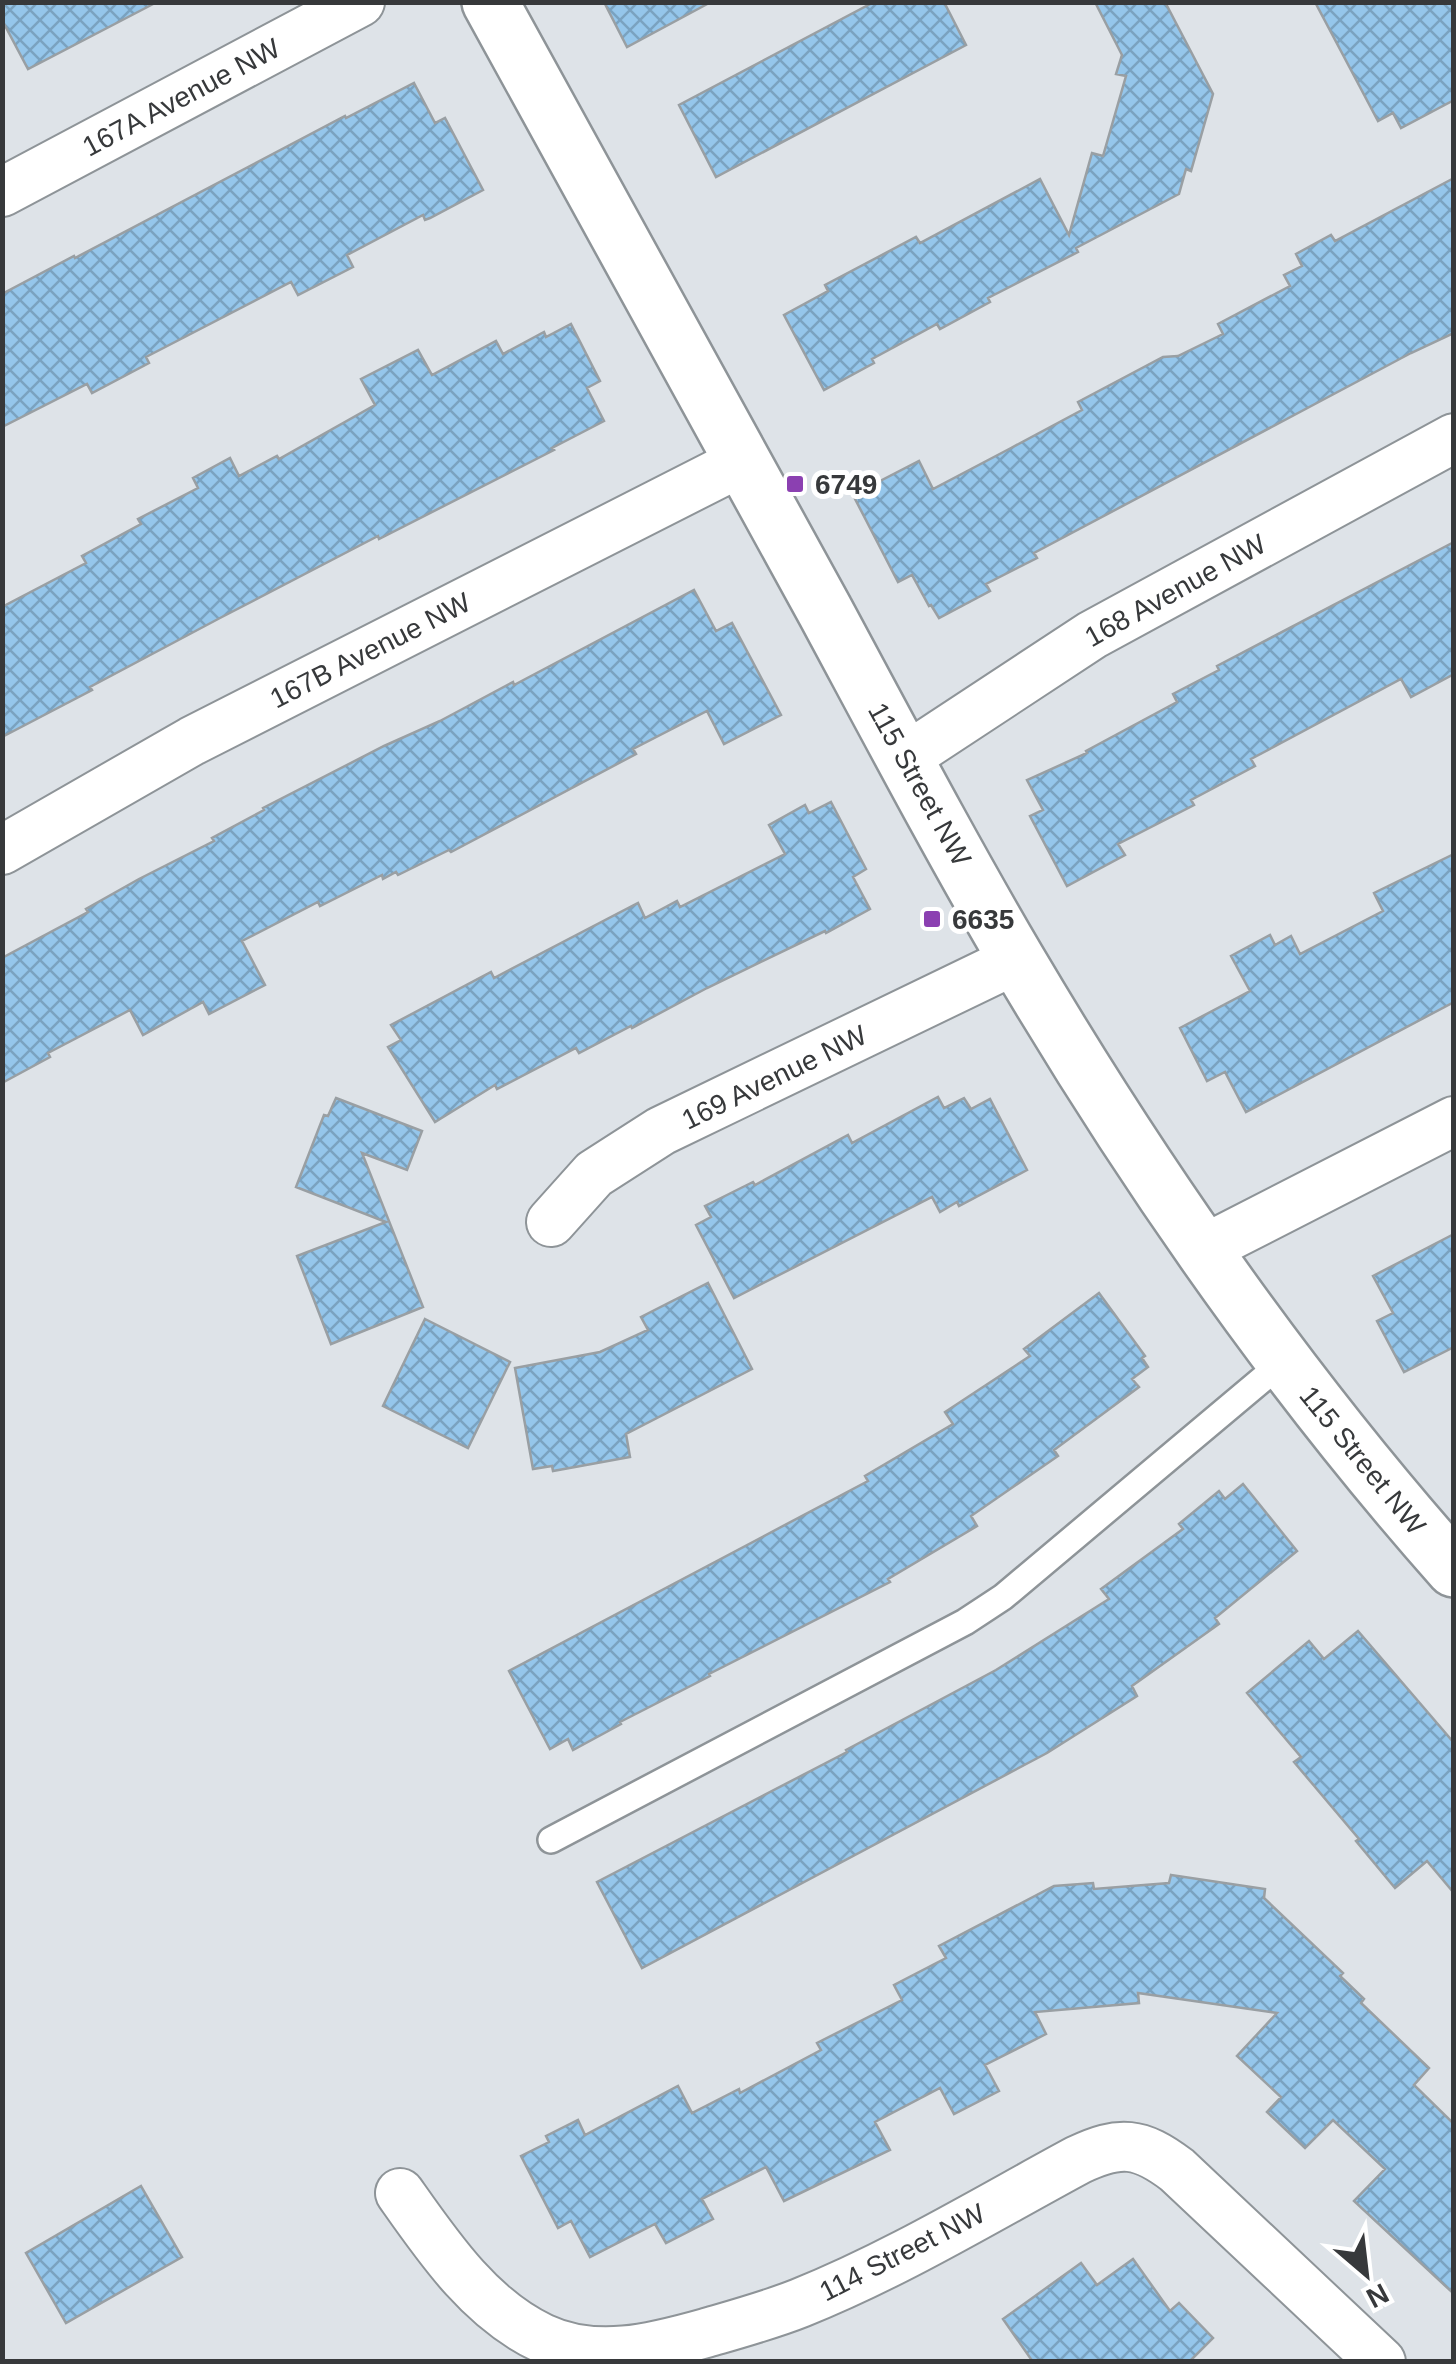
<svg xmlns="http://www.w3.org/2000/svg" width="1456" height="2364" font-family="Arial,sans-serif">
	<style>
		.building { fill: url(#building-cross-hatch); stroke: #999fa3; stroke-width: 2.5 }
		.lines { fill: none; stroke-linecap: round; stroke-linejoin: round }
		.lane-casing { stroke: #8e9498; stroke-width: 30 }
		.street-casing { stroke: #8e9498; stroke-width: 52 }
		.secondary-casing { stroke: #8e9498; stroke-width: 60 }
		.lane { stroke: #fff; stroke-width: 25 }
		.street { stroke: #fff; stroke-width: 48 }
		.secondary { stroke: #fff; stroke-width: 55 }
		.poi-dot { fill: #8b40b1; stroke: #fff; stroke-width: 4 }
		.labels { text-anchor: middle; stroke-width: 10; stroke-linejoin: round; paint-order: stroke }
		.street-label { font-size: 28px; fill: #37393b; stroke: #fff }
		.poi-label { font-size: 28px; font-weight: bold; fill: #37393b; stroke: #fff; text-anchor: start }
	</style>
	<defs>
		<pattern id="building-cross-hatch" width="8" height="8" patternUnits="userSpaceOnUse" patternTransform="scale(2.5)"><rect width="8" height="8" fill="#95c6eb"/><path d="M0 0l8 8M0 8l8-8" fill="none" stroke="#7aa2c0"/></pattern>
	</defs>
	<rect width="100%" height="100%" fill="#dee3e8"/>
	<path class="building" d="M2,2H157L28,69L2,20Z
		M604,2H711L627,47Z
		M874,2H944L966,45L716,177L679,105Z
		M1095,2H1165L1213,94L1191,171L1186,169L1179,194L1076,248L1078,252L988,298L990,302L940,329L937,324L872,359L874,363L824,390L784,315L828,291L825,285L916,237L920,243L1040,179L1069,235L1092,153L1103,156L1126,76L1116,74L1122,55Z
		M1315,2H1454V100L1401,128L1393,113L1378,121Z
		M414,83L435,123L445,118L483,190L430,218L425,220L423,215L347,255L353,267L298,295L291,282L146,357L149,363L92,393L87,384L2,427V294L74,256L75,258L345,116L346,118Z
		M1454,178V333L1411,353L1034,553L1037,558L986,584L990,591L939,618L931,605L929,606L912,575L898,582L853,495L919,461L933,489L1011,448L1082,410L1078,402L1163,357L1178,356L1223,334L1218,324L1290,286L1284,275L1302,266L1296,254L1331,235L1335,241Z
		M571,324L600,381L587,388L604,421L552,448L554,450L379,539L378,536L220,618L90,687L92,690L2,737V607L86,563L82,556L141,524L138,519L198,488L193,478L230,458L239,476L277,456L279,459L375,405L361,379L418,350L432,375L496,341L503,354L544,332L546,337Z
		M1454,542V674L1411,697L1401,679L1251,759L1255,766L1191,800L1194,805L1118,844L1125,855L1067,886L1030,816L1043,810L1027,780L1087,753L1086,751L1177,702L1173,694L1219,670L1217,666Z
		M694,590L716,631L732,623L781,715L724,744L707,711L633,749L636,754L451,852L449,850L398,875L396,872L383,879L382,875L320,906L318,902L242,941L265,985L209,1014L203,1002L143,1035L130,1010L48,1053L50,1057L2,1083V958L88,912L86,909L139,879L214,841L212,838L264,810L263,808L384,746L440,721L513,682L514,685Z
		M831,802L866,869L853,877L870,909L826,933L825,931L707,988L632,1028L631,1026L579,1053L576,1048L497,1089L495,1085L435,1122L388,1047L401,1040L391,1025L491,972L494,978L638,903L645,918L677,901L680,907L785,854L769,825L805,805L809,813Z
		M1454,854V1002L1246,1112L1225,1072L1207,1081L1180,1028L1250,991L1231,956L1270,935L1275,945L1291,936L1300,954L1383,911L1374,893Z
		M938,1097L944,1108L964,1098L971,1109L990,1099L1027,1170L959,1206L957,1202L940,1212L932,1197L734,1298L696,1225L711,1217L705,1206L753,1182L755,1185L848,1135L852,1143Z
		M336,1098L422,1131L407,1170L362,1153L423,1307L331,1344L297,1256L386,1222L296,1187L324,1115L328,1116Z
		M1454,1234V1347L1404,1372L1377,1321L1393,1313L1373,1276Z
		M708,1283L752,1369L626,1434L630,1457L553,1471L552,1466L533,1469L515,1368L600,1352L648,1330L641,1317Z
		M1099,1293L1145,1356L1142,1358L1148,1367L1132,1379L1139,1387L1054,1450L1058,1456L971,1516L977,1526L888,1579L890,1582L709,1674L710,1676L620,1722L621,1724L573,1750L568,1739L550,1749L509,1671L868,1481L865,1476L953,1424L945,1412L1030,1356L1024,1349Z
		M425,1319L510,1362L468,1448L383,1406Z
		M1243,1484L1297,1551L1215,1618L1219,1624L1132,1686L1137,1696L1047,1753L642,1968L597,1882L847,1752L846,1750L996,1670L1109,1599L1101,1589L1183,1529L1179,1524L1219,1491L1225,1499Z
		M1358,1631L1454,1743V1893L1427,1861L1395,1888L1356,1841L1359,1839L1294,1762L1301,1757L1247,1693L1309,1641L1324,1659Z
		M1171,1875L1265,1889L1264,1898L1343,1973L1340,1976L1364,1999L1361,2003L1429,2068L1414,2085L1454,2124V2294L1354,2201L1385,2169L1333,2120L1305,2148L1267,2112L1281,2097L1237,2056L1277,2013L1138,1993L1139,2003L1035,2012L1046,2034L985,2065L999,2091L954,2114L940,2088L875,2122L890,2150L784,2201L766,2167L702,2199L713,2219L666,2243L655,2224L590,2257L571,2221L558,2228L521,2156L549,2142L546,2136L578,2120L585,2135L678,2086L692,2113L739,2089L740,2093L821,2050L817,2043L902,2000L894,1985L946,1958L939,1946L1054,1886L1093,1883L1094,1889L1169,1883Z
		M141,2186L182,2257L66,2323L26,2253Z
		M1133,2259L1170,2311L1179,2303L1213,2338L1189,2362H1033L1003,2319L1081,2263L1097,2285Z"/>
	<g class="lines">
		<g class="lane-casing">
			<path id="lane" d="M551,1840L965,1622L1003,1597L1284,1361"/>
		</g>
		<g class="street-casing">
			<path id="street" d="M2,192L360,2
				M905,758L1092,635L1454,438
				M2,850L192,741L743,461
				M551,1222L594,1174L661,1131L1017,959
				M1204,1249L1454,1121
				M400,2193C438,2247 480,2309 542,2338C595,2363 653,2348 706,2333C737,2324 770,2315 800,2303C897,2264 987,2209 1078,2160C1120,2140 1140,2142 1177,2170L1381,2362"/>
		</g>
		<g class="secondary-casing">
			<path id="secondary" d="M490,2C603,205 714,408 825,611C888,728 950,846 1017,960C1144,1175 1288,1382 1454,1569"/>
		</g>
		<use href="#lane" class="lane"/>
		<use href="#street" class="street"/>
		<use href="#secondary" class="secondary"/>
	</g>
	<g class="poi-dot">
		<rect x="785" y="474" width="20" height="20" rx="5"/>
		<rect x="922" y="909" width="20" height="20" rx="5"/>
	</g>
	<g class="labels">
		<g class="street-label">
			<text transform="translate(181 97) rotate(-28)" y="10">167A Avenue NW</text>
			<text transform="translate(1175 590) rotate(-29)" y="10">168 Avenue NW</text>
			<text transform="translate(370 650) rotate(-27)" y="10">167B Avenue NW</text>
			<text transform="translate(920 784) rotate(61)" y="10">115 Street NW</text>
			<text transform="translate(774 1077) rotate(-26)" y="10">169 Avenue NW</text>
			<text transform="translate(1363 1460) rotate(51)" y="10">115 Street NW</text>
			<text transform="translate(902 2252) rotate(-27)" y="10">114 Street NW</text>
		</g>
		<g class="poi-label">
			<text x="815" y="494">6749</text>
			<text x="952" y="929">6635</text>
		</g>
	</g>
	<rect width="1456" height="2364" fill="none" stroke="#37393b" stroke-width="10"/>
	<g transform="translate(1366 2274) rotate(152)" stroke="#ffffff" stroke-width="8" paint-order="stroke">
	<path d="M0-8L18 38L0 25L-18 38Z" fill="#37393b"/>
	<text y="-15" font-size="28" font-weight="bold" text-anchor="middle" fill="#37393b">N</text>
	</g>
</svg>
